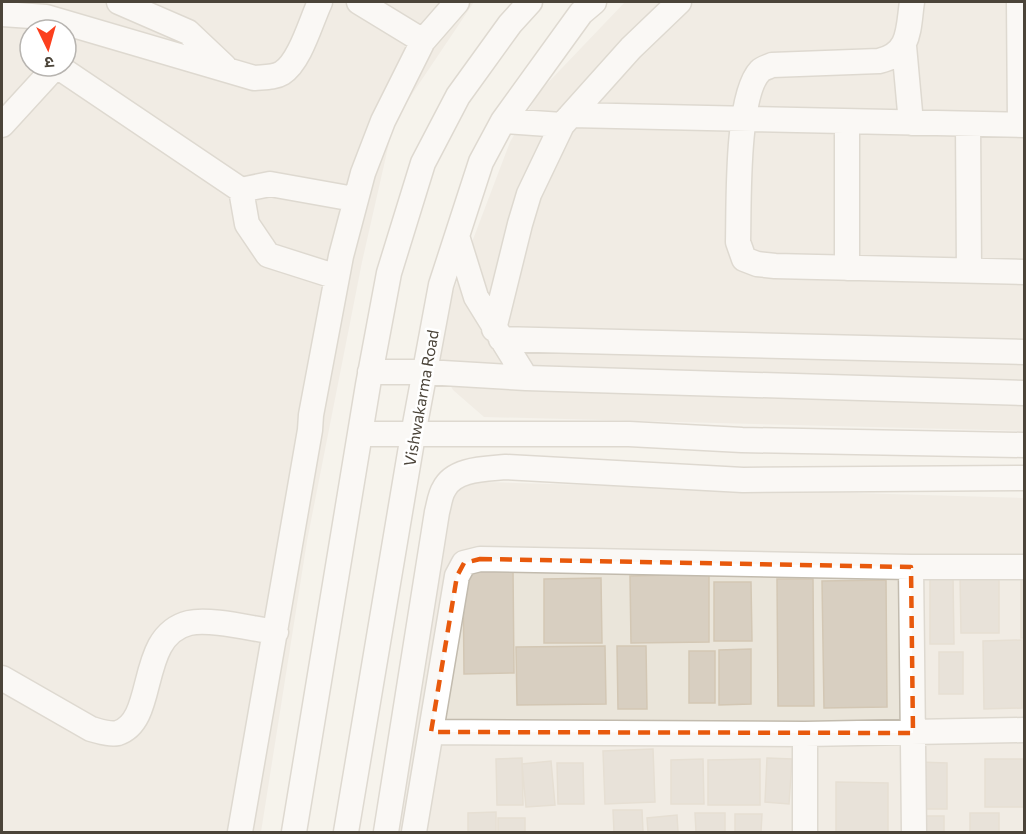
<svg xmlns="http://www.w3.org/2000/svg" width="1026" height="834" font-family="Commissioner,'Noto Sans Devanagari',sans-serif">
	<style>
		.residential { fill: #eae5da; fill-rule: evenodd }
		.building { fill: #d8cfc1; stroke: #d3c7b4; stroke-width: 1.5 }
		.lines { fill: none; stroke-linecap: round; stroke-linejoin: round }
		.minor-casing { stroke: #c2bbae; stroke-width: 27 }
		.minor { stroke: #fff; stroke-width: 24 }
		.marked { fill: none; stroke: #e8590c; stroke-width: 4.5; stroke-dasharray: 12 8; stroke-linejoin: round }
		.labels { text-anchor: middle; stroke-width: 5; stroke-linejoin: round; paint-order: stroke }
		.street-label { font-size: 16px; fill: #4b4439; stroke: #fff }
	</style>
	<rect width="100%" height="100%" fill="#f6f3ec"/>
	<path class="residential" d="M2,2H474L394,121L362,262L307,541L261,832H2ZM30,30H66V66H30Z
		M625,2H1024V431L484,417L453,390L438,362L439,329L510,142L540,91Z
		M451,481L1024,498V832H395Z"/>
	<path class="building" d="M513,568L514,673L464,674L463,569Z
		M999,573V633H961L960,574Z
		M709,574V642L631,643L630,576Z
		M1021,575H1024V638H1021Z
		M930,577H953L954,644H930Z
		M601,578L602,643H544V579Z
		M777,579H813L814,706H778Z
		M886,580L887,707L824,708L822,581Z
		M714,582H751L752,641H714Z
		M1022,640V708L984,709L983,641Z
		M605,646L606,704L517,705L516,647Z
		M617,646H646L647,709H618Z
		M751,649V704L719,705V650Z
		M689,651H715V703H689Z
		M939,652H963V694H939Z
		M653,749L655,802L605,804L603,751Z
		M522,758L523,805H497L496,759Z
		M767,758L792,759L789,804L765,802Z
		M703,759L704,804H671V760Z
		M760,759V805H708V760Z
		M985,759H1024V807H985Z
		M551,761L555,805L526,807L522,764Z
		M918,762L947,763V809H918Z
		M557,763H583L584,804H558Z
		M836,782L888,783V832H836Z
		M613,810H642L643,832H614Z
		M496,812V832H468V813Z
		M695,813H725V832H696Z
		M970,813H999V832H970Z
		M735,814H762L761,832H735Z
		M677,815L678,832H648L647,818Z
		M916,816H944V832H916Z
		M498,818H525V832H498Z"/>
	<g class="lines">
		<g class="minor-casing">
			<path id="minor" d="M119,2L188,32L224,66
				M359,2L423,41
				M912,2C908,28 911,54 879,61L772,65C768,67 763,68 760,71C736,96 739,205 738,242L744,259L757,264L775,266L1024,272
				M1019,2L1020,125
				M2,14L46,17L254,78C263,77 274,78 282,73C300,62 311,21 320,2
				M904,46L911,123
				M57,66L241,190L247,224L268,255L337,277
				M571,115L1024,125
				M503,121L562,125
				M847,122V268
				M968,124L969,270
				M2,125L56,66
				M241,190L270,184L354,199
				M457,236L476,297L526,378
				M494,329L520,224L529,194L562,125L631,48L679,2
				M501,339L1024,352
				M370,372H426L526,378L1024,393
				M360,434H629L742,440L1024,445
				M911,567L914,832
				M2,678L91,729C99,731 109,735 118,733C158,720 136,636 189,623C210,618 253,629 276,632
				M431,732L805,734L1024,730
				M805,734V832
				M240,832L310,430L311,415L341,256L363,173L383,121L423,41L457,2
				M294,832L368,385L389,273L423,163L458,96L510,24L530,2
				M346,832L413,435L441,285L481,162L503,121L581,13L594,2
				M386,832L437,512C439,505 440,495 444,489C454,468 487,469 506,467L743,480L1024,478
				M414,832L457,576L464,563L480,559L911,567H1024"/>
		</g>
		<use href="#minor" class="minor"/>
	</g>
	<path d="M0 0H1026V834H0ZM480,559L911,567L913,733L431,732L457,576L464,563Z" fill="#f6f3ec" fill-opacity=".55" fill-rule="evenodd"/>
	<path class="marked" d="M480,559L911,567L913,733L431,732L457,576L464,563Z"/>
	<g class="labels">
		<g class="street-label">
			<text transform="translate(421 398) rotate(-80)" y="6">Vishwakarma Road</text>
		</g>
	</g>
	<rect width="1026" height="834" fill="none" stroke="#4b4439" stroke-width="6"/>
	<g transform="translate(48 48) rotate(175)"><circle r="28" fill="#ffffff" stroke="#b7b4b0" stroke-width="1.5"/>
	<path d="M0-4.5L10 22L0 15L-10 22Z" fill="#fc3f1d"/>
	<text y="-9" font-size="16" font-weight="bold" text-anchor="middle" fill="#4b4439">उ</text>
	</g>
</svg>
